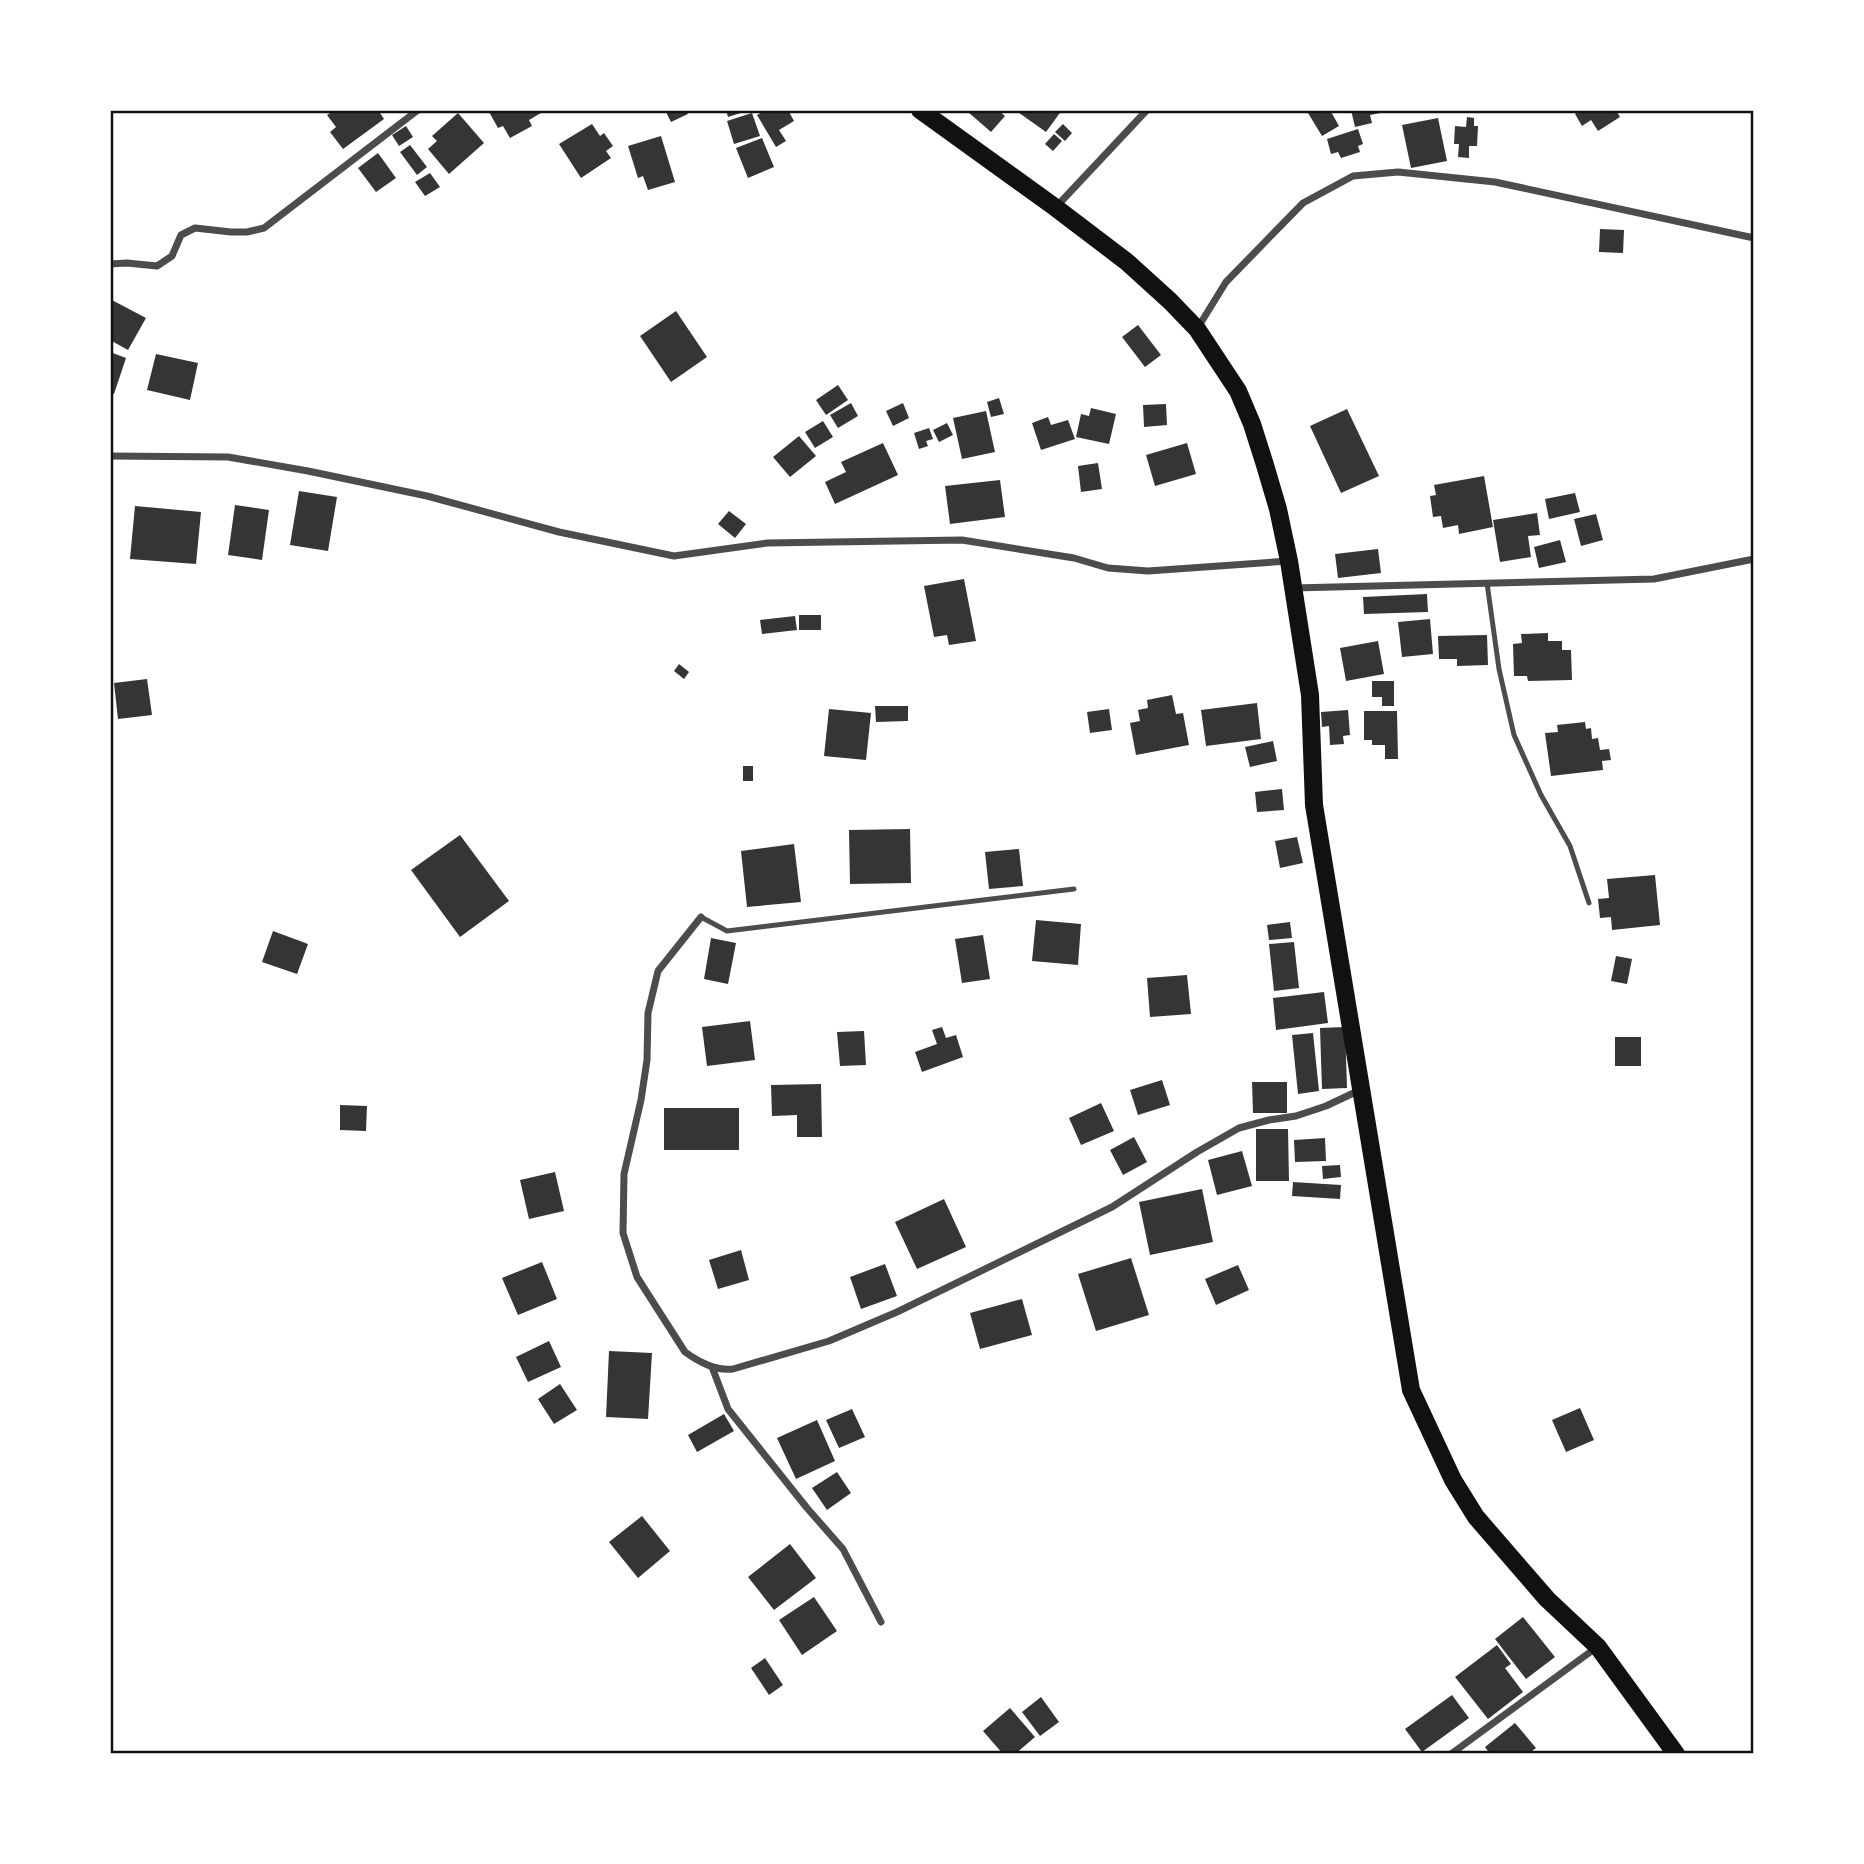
<svg xmlns="http://www.w3.org/2000/svg" width="1864" height="1864" font-family="Raleway,sans-serif">
	<style>
		.building { fill: #353535 }
		.lines { fill: none; stroke-linecap: round; stroke-linejoin: round }
		.service { stroke: #4c4c4c; stroke-width: 5 }
		.minor { stroke: #4c4c4c; stroke-width: 7 }
		.primary { stroke: #111; stroke-width: 18 }
		.neatline { fill: none; stroke: #111; stroke-width: 2.5 }
	</style>
	<rect width="100%" height="100%" fill="#fff"/>
	<path class="building" d="M335,110H378L384,119L343,149L330,132L336,127L327,115Z
		M488,110H546L529,120L532,126L510,138L503,126L498,128Z
		M665,110H686L688,114L671,122Z
		M726,110H747V111L728,117Z
		M765,110H788L794,121L779,130L786,141L776,147L757,115Z
		M969,110H998L1005,116L991,132L968,112Z
		M1015,110H1062L1046,132Z
		M1313,110H1330L1339,126L1322,136L1308,113Z
		M1351,110H1379L1380,113L1370,115L1372,123L1355,127Z
		M1580,110H1616L1620,117L1598,131L1591,120L1582,126L1575,114Z
		M458,113L484,143L449,174L428,149L437,141L432,136Z
		M752,113L760,136L734,144L727,121Z
		M1467,117L1474,118V126H1478L1477,146H1469V158L1458,157L1459,144H1454L1455,126L1466,127Z
		M1438,118L1447,161L1411,168L1402,125Z
		M592,124L600,136L604,133L613,146L606,151L611,158L581,178L559,144Z
		M1063,124L1072,133L1065,141L1055,132Z
		M406,126L413,137L399,146L392,135Z
		M1358,129L1363,144L1358,146L1360,152L1341,158L1338,152L1331,154L1327,139Z
		M1054,134L1062,141L1053,151L1045,144Z
		M661,136L675,182L648,190L643,176L638,178L628,146Z
		M762,138L774,167L748,178L736,148Z
		M410,145L427,167L417,175L400,152Z
		M378,153L396,178L376,192L358,168Z
		M430,173L440,187L425,196L415,182Z
		M1600,229L1624,230L1623,253L1599,252Z
		M110,299L146,318L128,350L110,340Z
		M676,311L707,357L671,382L640,336Z
		M1138,325L1161,355L1145,367L1122,337Z
		M110,352L126,358L114,394L110,393Z
		M156,354L198,363L190,400L147,390Z
		M838,385L848,400L826,415L816,400Z
		M999,398L1004,414L991,417L987,402Z
		M851,403L858,416L838,428L830,415Z
		M903,403L909,418L893,426L886,411Z
		M1166,404L1167,425L1144,427L1143,405Z
		M1091,408L1116,414L1109,444L1076,437L1081,414L1089,416Z
		M1347,409L1379,476L1341,493L1310,426Z
		M986,411L995,452L962,459L953,418Z
		M1048,417L1051,425L1068,420L1075,439L1041,450L1032,423Z
		M823,421L833,437L815,448L805,432Z
		M947,423L953,435L939,442L933,430Z
		M929,428L933,439L926,441L928,446L919,449L914,433Z
		M799,436L816,456L790,477L773,457Z
		M883,443L898,475L835,504L825,482L846,472L841,462Z
		M1187,443L1196,474L1155,486L1146,455Z
		M1098,463L1102,489L1081,492L1078,466Z
		M1484,476L1493,527L1459,534L1458,525L1443,528L1441,516L1433,517L1430,496L1436,495L1434,485Z
		M1000,480L1005,517L950,524L945,486Z
		M299,491L337,497L328,551L290,545Z
		M1575,493L1580,512L1549,519L1545,499Z
		M235,505L269,510L262,560L228,555Z
		M135,506L201,512L196,564L130,559Z
		M729,511L746,524L735,538L718,524Z
		M1537,513L1540,535L1528,536L1531,557L1500,562L1493,520Z
		M1596,514L1603,540L1581,546L1574,519Z
		M1560,540L1566,562L1539,568L1534,547Z
		M1378,549L1381,573L1338,578L1335,554Z
		M964,579L976,641L949,645L947,635L934,637L924,586Z
		M1427,594L1428,612L1364,614L1363,597Z
		M799,615H821V630H799Z
		M795,616L797,630L762,634L760,620Z
		M1430,619L1433,654L1402,657L1398,622Z
		M1548,633V641H1562V650H1571L1572,680L1528,681L1527,676H1514L1513,644L1522,643L1521,634Z
		M1487,635L1488,665L1457,666V659H1439L1438,636Z
		M1378,641L1384,674L1346,681L1340,648Z
		M679,664L689,672L684,679L674,671Z
		M147,679L152,715L118,719L114,683Z
		M1372,681H1394V706H1382V697H1372Z
		M1172,695L1176,714L1183,713L1189,745L1136,755L1130,723L1140,721L1138,710L1148,708L1147,700Z
		M1257,703L1261,739L1206,746L1201,710Z
		M875,706H908V721L876,722Z
		M829,709L871,713L866,760L824,756Z
		M1109,709L1112,730L1090,733L1087,712Z
		M1348,710L1350,735L1343,736L1344,744L1330,745L1329,726L1322,727L1321,712Z
		M1364,711H1397L1398,759H1385V745H1372V740H1364Z
		M1585,722L1586,729L1591,728L1592,739L1598,738L1600,750L1609,749L1611,760L1602,761L1603,770L1551,776L1545,733L1558,732L1557,725Z
		M1273,741L1277,761L1250,767L1245,747Z
		M743,766H753V781H743Z
		M1282,789L1284,810L1257,812L1255,792Z
		M910,829L911,883L850,884L849,830Z
		M460,835L509,901L460,937L411,870Z
		M1297,837L1303,863L1280,868L1275,841Z
		M794,844L801,902L747,907L741,851Z
		M1019,849L1023,886L989,889L985,852Z
		M1655,875L1660,925L1612,930L1611,917L1600,918L1598,899L1609,898L1607,879Z
		M1036,920L1081,924L1078,965L1032,961Z
		M1290,922L1292,938L1269,940L1267,925Z
		M273,931L308,944L297,974L262,962Z
		M983,935L990,979L962,983L955,939Z
		M711,938L736,943L728,984L704,979Z
		M1294,942L1299,988L1274,991L1269,944Z
		M1616,956L1632,959L1627,984L1611,981Z
		M1187,975L1191,1014L1150,1017L1147,978Z
		M1324,992L1328,1023L1276,1030L1273,998Z
		M750,1021L755,1060L707,1066L702,1027Z
		M942,1027L946,1038L956,1035L963,1057L922,1072L915,1052L937,1044L932,1030Z
		M1345,1027L1347,1088L1322,1089L1320,1028Z
		M864,1031L866,1065L840,1066L837,1032Z
		M1313,1033L1319,1091L1298,1094L1292,1035Z
		M1615,1037H1641V1066H1615Z
		M1162,1080L1170,1105L1138,1115L1130,1090Z
		M1252,1082H1287V1113H1253Z
		M821,1084L822,1137H797V1115L772,1116L771,1085Z
		M1101,1103L1114,1131L1081,1145L1069,1118Z
		M340,1105L367,1106L366,1131L340,1130Z
		M664,1108H739V1150H664Z
		M1256,1129H1288L1289,1181H1256Z
		M1134,1137L1147,1162L1123,1175L1110,1150Z
		M1325,1138L1326,1161L1295,1162L1294,1140Z
		M1242,1151L1252,1186L1217,1195L1208,1160Z
		M1340,1165L1341,1177L1323,1179L1322,1166Z
		M555,1172L564,1211L529,1219L520,1180Z
		M1293,1182L1341,1185L1340,1199L1292,1196Z
		M1202,1189L1213,1242L1150,1255L1139,1202Z
		M944,1199L966,1247L917,1269L895,1222Z
		M741,1250L749,1280L718,1289L709,1260Z
		M1131,1258L1149,1315L1096,1331L1078,1274Z
		M542,1262L557,1299L518,1315L502,1278Z
		M885,1264L897,1296L861,1309L850,1277Z
		M1238,1265L1249,1290L1216,1305L1205,1279Z
		M1022,1299L1032,1335L980,1349L970,1313Z
		M549,1341L561,1367L528,1382L516,1357Z
		M609,1351L652,1353L648,1419L606,1417Z
		M560,1384L577,1410L554,1424L538,1399Z
		M1580,1408L1594,1440L1566,1452L1552,1420Z
		M852,1409L865,1437L839,1448L826,1420Z
		M724,1414L734,1431L697,1452L688,1435Z
		M817,1420L835,1461L796,1479L777,1438Z
		M837,1472L851,1493L827,1510L812,1488Z
		M642,1516L670,1551L638,1578L609,1542Z
		M790,1544L816,1578L774,1610L748,1577Z
		M814,1597L837,1631L802,1655L779,1620Z
		M1523,1617L1555,1657L1526,1679L1495,1639Z
		M1497,1645L1511,1664L1505,1668L1523,1692L1488,1719L1455,1677Z
		M765,1658L783,1685L769,1695L751,1668Z
		M1452,1695L1469,1718L1422,1752L1405,1729Z
		M1041,1697L1059,1722L1040,1736L1022,1712Z
		M1010,1708L1035,1737L1015,1754H1003L983,1731Z
		M1515,1723L1536,1748L1528,1754H1490L1485,1747Z"/>
	<g class="lines">
		<path class="service" d="M1487,583L1499,669L1514,735L1541,795L1570,846L1589,903
			M701,917L727,931L1074,889"/>
		<path class="minor" d="M1056,207L1147,110
			M110,264L127,263L157,266L172,256L181,235L195,228L231,232H247L264,228L418,110
			M1197,329L1226,282L1303,203L1353,176L1398,172L1495,182L1754,238
			M110,456L228,457L308,471L427,496L559,532L674,556L767,543L962,540L1074,558L1108,568L1148,571L1288,561
			M1293,588L1654,579L1754,559
			M701,917L658,971L648,1013L647,1060L641,1100L624,1174L623,1233L637,1277L685,1352C699,1362 715,1371 733,1369L829,1341L897,1312L1112,1207L1197,1152L1239,1128L1269,1120L1296,1116L1326,1106L1362,1089
			M712,1367L728,1409L807,1508L843,1549L881,1622
			M1451,1754L1597,1647"/>
		<path class="primary" d="M920,110L1056,208L1127,262L1170,301L1197,329L1238,391L1252,424L1265,465L1278,509L1289,561L1310,695L1314,805L1411,1390L1453,1480L1476,1517L1547,1599L1598,1647L1676,1754"/>
	</g>
	<rect width="1864" height="1864" fill="none" stroke="#ffffff" stroke-width="224"/>
	<rect x="112" y="112" width="1640" height="1640" class="neatline"/>
</svg>
